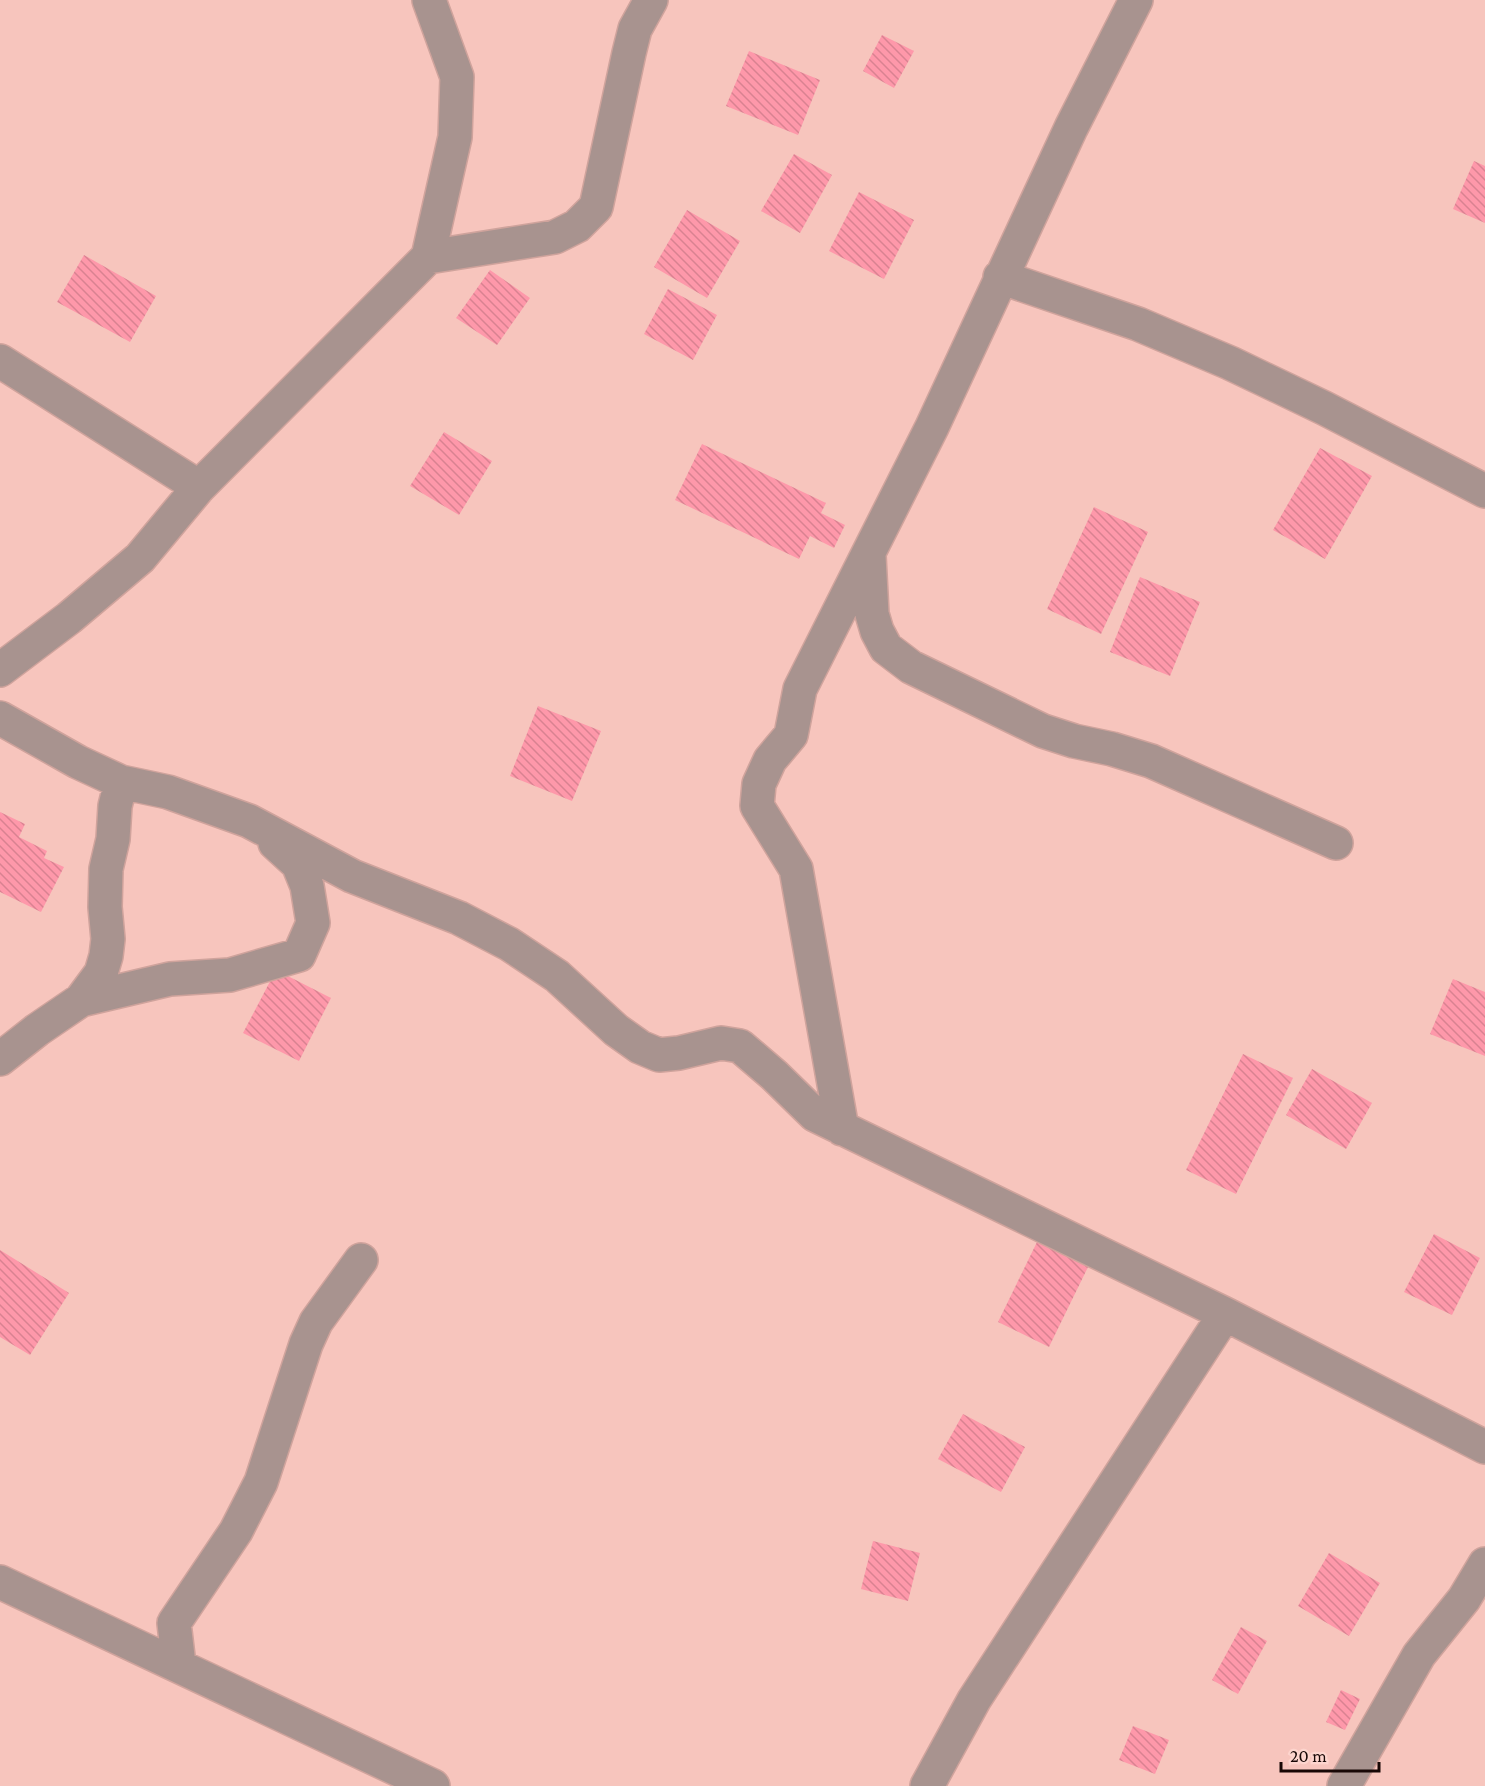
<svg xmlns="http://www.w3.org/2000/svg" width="1485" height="1786" font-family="'Crimson Pro',serif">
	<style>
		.building { fill: url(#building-back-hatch) }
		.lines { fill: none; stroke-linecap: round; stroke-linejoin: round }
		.minor-casing { stroke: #cfa39c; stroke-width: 36 }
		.minor { stroke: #a8938f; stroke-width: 33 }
	</style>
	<defs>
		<pattern id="building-back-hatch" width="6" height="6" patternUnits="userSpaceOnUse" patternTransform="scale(1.5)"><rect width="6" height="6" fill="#fe98aa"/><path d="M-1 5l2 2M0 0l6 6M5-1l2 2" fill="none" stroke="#d98291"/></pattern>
	</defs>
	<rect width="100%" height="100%" fill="#f7c5bd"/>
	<path class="building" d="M882,35L914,51L894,88L863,71Z
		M749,51L820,80L798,135L726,106Z
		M794,154L832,175L800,233L761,211Z
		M1474,161L1485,166V223L1453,209Z
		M859,192L914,220L884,279L829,251Z
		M687,210L740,241L707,298L654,267Z
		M84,255L156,296L130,342L57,302Z
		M490,270L530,298L497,345L456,318Z
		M668,289L717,315L693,360L644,334Z
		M444,432L492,461L459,515L410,486Z
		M702,444L826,503L821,513L845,525L834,548L810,536L799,559L675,500Z
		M1320,448L1372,476L1325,559L1273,530Z
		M1094,507L1148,532L1101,634L1047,609Z
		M1140,577L1200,602L1170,676L1110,652Z
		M538,706L601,731L572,801L510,776Z
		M0,812L25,824L19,837L47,851L44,858L64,867L41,912L0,892Z
		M276,970L331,998L299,1061L243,1033Z
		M1453,979L1485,992V1056L1430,1034Z
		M1243,1054L1293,1078L1236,1194L1186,1170Z
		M1312,1069L1372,1103L1346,1149L1286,1115Z
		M1434,1234L1480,1258L1452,1315L1404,1292Z
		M1037,1242L1088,1267L1049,1347L998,1322Z
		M0,1250L69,1293L30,1355L0,1337Z
		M963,1414L1025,1447L1001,1492L938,1459Z
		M873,1541L920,1553L908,1601L861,1589Z
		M1329,1553L1380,1583L1349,1636L1298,1606Z
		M1241,1627L1267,1641L1238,1694L1212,1680Z
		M1341,1690L1360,1699L1345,1730L1326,1722Z
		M1133,1726L1169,1740L1155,1774L1119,1760Z"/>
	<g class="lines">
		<g class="minor-casing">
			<path id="minor" d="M428,257L555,237L577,226L596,207L629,53L635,29L651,0
				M1000,277L1138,324L1230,363L1324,408L1485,491
				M0,361L199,487
				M869,556L872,614L877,631L886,648L911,667L1043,731L1074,741L1112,749L1151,761L1336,843
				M0,670L69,618L140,558L199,487L428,257L455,137L457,77L429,0
				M0,718L78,762L121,782L168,792L249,821L352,876L459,918L509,944L557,976L616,1030L640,1047L659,1055L679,1053L721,1043L740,1046L774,1075L815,1115L1225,1314L1485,1447
				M81,1000L101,973L106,956L108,939L105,907L106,869L113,839L115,806L121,782
				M0,1059L37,1030L81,1000L170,979L230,975L299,955L313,923L307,886L298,864L275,843
				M842,1129L796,869L757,806L759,784L770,760L791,735L800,689L932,427L1071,128L1136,0
				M0,1582L433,1786
				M179,1665L174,1623L236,1531L261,1482L306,1344L316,1322L361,1260
				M927,1786L974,1700L1225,1314
				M1344,1786L1419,1655L1464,1599L1485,1564"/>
		</g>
		<use href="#minor" class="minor"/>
	</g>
	<path d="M1281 1762v9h98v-9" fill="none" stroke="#180806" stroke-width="3"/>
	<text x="1290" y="1762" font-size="18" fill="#180806" stroke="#fdd5ce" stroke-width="4.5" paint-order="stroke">20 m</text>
</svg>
